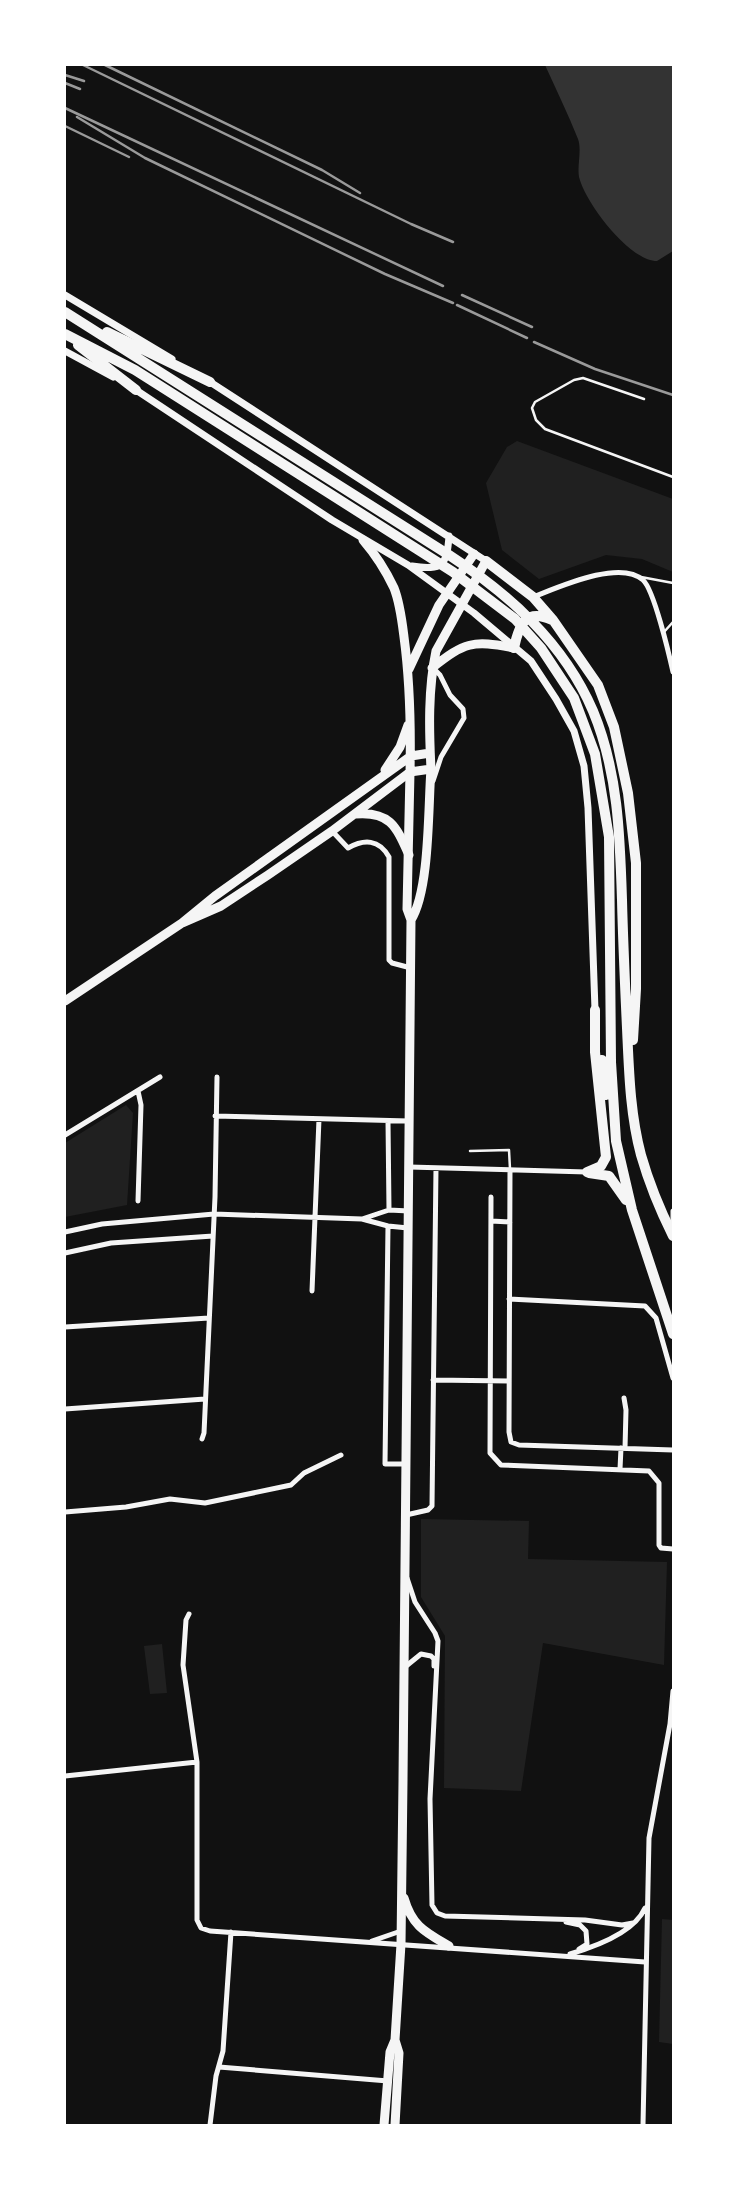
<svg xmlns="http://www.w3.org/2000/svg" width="738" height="2190" font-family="'Titillium Web',sans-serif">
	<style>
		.green { fill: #202020 }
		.water { fill: #333 }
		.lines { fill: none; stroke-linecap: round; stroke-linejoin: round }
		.service { stroke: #f5f5f5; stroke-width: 2.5 }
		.minor { stroke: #f5f5f5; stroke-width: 5 }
		.tertiary { stroke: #f5f5f5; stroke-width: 7 }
		.primary { stroke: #f5f5f5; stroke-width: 9 }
		.trunk { stroke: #f5f5f5; stroke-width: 9 }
		.motorway { stroke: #f5f5f5; stroke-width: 10 }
		.rail { stroke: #9a9a9a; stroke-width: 2.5 }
	</style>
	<rect width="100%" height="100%" fill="#111"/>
	<path class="green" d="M517,441L673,499V572L642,559L606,555L539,579L502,550L486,483L507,447Z
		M126,1105L133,1113L127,1205L65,1217V1143Z
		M421,1519L529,1521L528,1559L667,1562L664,1665L543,1643L521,1791L444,1788L445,1636L421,1597Z
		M162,1644L167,1693L150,1694L144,1646Z
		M662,1919L673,1920V2044L659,2042Z"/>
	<path class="water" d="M545,65H673V251L657,261C629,261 585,202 579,177C577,165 582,150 578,139C568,114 556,89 545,65Z"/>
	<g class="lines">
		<path class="service" d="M644,399L583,378L574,380L535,402L532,408L536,420L545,429L673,477
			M641,577L673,583
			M664,632L673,622
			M470,1151L509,1150L510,1169"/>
		<path class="minor" d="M533,597C559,587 620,559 643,580C654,590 669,654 673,672
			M433,668L440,675L450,695L463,709L464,718L441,757L433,781
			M332,831L348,848C364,839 379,839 389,857V960L392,963L411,968
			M215,1116L409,1121
			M388,1121L389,1210
			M65,1135L160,1077
			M409,1167L587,1172
			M510,1170L509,1432L511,1442L519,1445L673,1450
			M491,1197L490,1453L501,1465L649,1471L659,1483V1545L661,1548L673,1549
			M138,1201L141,1105L138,1091
			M673,1211V1227
			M362,1219L389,1210L409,1211
			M491,1221L510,1222
			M388,1226L385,1464H406
			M65,1232L102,1224L214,1214L362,1219L388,1226L408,1228
			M65,1253L111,1243L213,1236
			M312,1291L319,1119
			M509,1299L645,1306L656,1318L673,1378
			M65,1327L209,1318
			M433,1380L509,1381
			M624,1398L626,1410L625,1448
			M65,1409L205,1399
			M202,1439L204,1433L215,1197L217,1077
			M620,1469L621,1448
			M65,1512L126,1507L170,1499L205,1503L291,1485L304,1473L341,1455
			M406,1515L428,1510L432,1506L436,1168
			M407,1578L415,1602L435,1633L438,1641L430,1799L432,1905L437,1913L445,1916L585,1920L622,1925L633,1923
			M189,1614L186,1620L183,1665L197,1762V1920L201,1928L210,1931L645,1962
			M405,1667L421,1654L431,1656L434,1659V1666
			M65,1776L197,1762
			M566,1922L580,1925L586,1931L587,1944L579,1949
			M372,1941L401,1931
			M570,1954C594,1947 634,1933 645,1908
			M219,2067L388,2081
			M210,2125L216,2076L223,2051L231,1932
			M643,2125L649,1838L670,1724L673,1691"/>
		<path class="tertiary" d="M65,295L172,359
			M65,351L113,377
			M207,380L486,561
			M133,388L332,520L408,565L474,613L531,661L556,699L574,731L584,766L588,808L595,1010
			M412,566C443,571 447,565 449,536"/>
		<path class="primary" d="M411,920C430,890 428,807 431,769
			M404,1898C412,1926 425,1932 449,1946
			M384,2125L390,2052L395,2040
			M395,2125L399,2053L395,2040L401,1944L403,1781L411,920L407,909L410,772"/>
		<path class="trunk" d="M363,540C375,554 386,571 394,588C400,603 402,621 404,637C410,682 411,726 410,772
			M432,668C465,642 472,640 514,648
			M409,669L439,605L474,554
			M385,770L400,747L408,725
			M355,814C390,811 396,826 409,855
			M182,923L221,906L268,875L332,831L410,772L431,769C429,730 428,689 436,651L486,561
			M65,1001L182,923L215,896L411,756L430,753"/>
		<path class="motorway" d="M65,312L449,555C509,594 564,643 593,711C618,771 620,835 622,900C623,942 625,985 627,1028C629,1071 630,1114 641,1155C649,1183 660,1210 673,1236
			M107,332L210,382
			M65,334L135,370L453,572L515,619L541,648L574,698L595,754L609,837L611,1062L616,1141L632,1210L673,1334
			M78,345L136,390
			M486,561L533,597L553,620L598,685L614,727L628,793L636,863V989L633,1040
			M514,648C519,624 526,608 552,620
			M602,1060L606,1095
			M587,1172L601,1166L606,1157L595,1052V1010
			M589,1173L609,1176L626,1200"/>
		<path class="rail" d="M83,65L411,224L453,242
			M105,65L322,170L360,193
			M65,75L84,81
			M65,83L80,89
			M65,108L443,286
			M77,117L145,158L385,274L453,303
			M65,126L129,157
			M462,295L532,327
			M457,305L527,338
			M534,342L595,369L673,395"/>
	</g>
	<rect width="738" height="2190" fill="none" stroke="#ffffff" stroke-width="132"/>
</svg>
